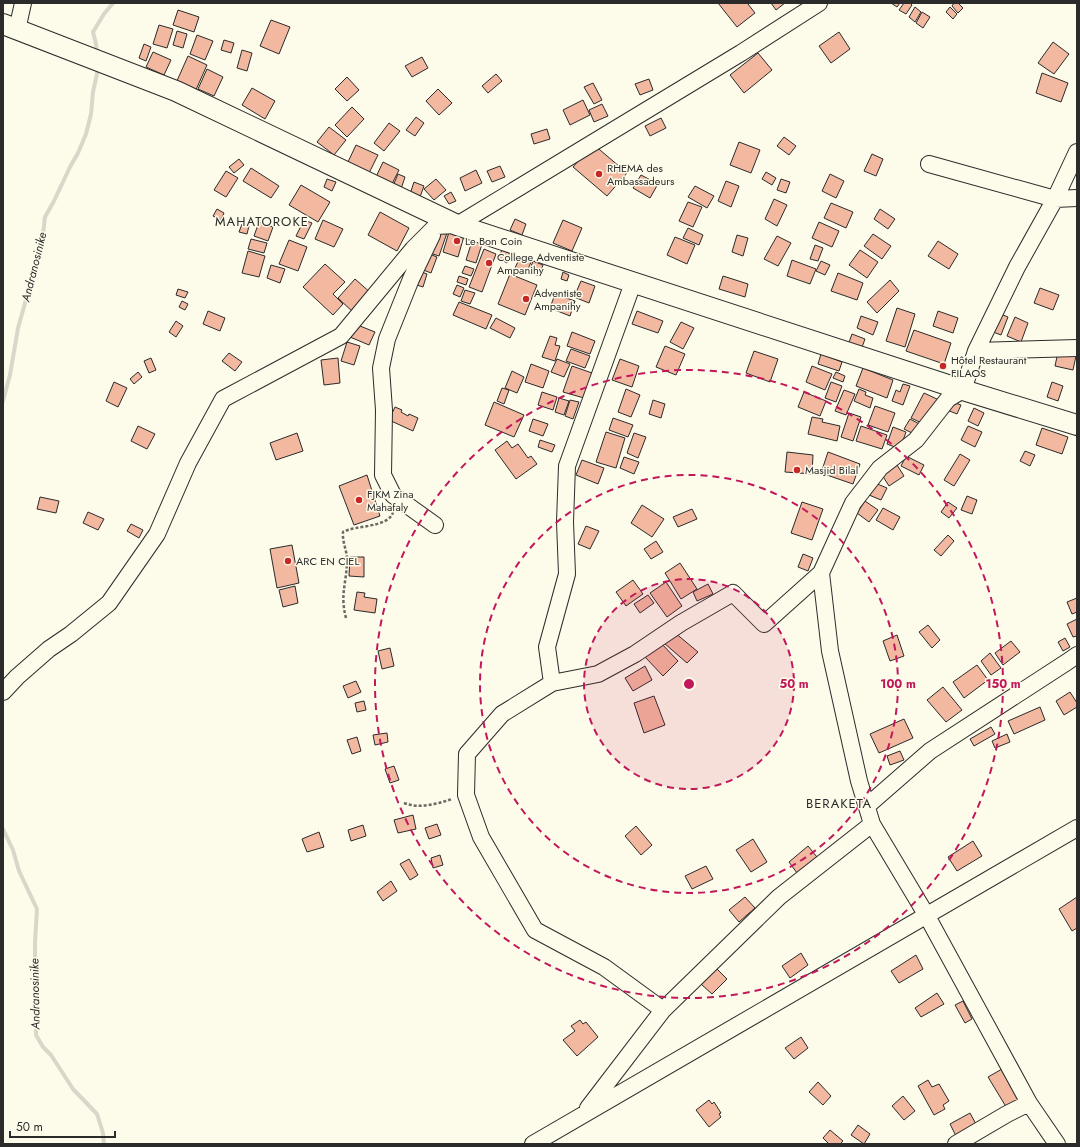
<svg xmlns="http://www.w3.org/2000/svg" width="1080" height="1147" font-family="Jost,sans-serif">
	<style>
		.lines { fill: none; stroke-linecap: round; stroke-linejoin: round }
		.stream { stroke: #d8d7c9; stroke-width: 4 }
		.building { fill: #f2b8a0; stroke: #2b2b2b }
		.minor-casing { stroke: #2b2b2b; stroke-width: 18 }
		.major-casing { stroke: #2b2b2b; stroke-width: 22 }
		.path { stroke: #6a6964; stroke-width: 2.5; stroke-dasharray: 3 2; stroke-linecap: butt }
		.minor { stroke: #fdfbea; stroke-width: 16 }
		.major { stroke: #fdfbea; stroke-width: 20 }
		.ring { fill: none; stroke: #c2185b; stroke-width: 2; stroke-dasharray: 7 5 }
		.poi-dot { fill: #c62828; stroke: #fdfbea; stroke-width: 1.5 }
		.labels { text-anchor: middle; stroke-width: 3; stroke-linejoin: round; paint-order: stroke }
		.poi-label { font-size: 11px; fill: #2b2b2b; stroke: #fdfbea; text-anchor: start }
		.water-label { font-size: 12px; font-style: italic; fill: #2b2b2b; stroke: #fdfbea }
		.quarter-label { font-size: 13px; letter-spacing: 1px; fill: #2b2b2b; stroke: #fdfbea }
		.centre { fill: #c2185b; stroke: #fdfbea; stroke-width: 2 }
		.ring-label { font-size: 12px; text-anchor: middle; font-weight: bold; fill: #c2185b; stroke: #fdfbea; stroke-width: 3; stroke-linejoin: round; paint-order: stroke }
	</style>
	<rect width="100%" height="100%" fill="#fdfbea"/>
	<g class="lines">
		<path class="stream" d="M97,53L96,44L93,32L104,14L113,3
			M3,401L10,375L18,328L42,243L45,217L54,201L70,167L78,153L86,134L91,114L93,92L98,69
			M3,829L13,850L19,871L37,909L35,942V971L37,1015L36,1035L43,1047L51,1055L73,1089L97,1114L103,1133L104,1144"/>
	</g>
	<path class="building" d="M718,3H749L748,4L755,13L737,27Z
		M771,3H785L776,10Z
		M891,3H900L897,7Z
		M904,3H910L912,5L906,14L899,10Z
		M954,3H958L963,8L958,13L952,6Z
		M915,7L921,12L915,22L909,17Z
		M950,7L957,14L953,19L946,12Z
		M178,10L199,17L194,32L173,25Z
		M922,12L930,17L923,28L916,23Z
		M271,20L290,27L279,54L260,46Z
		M159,25L173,29L167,48L153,44Z
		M177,31L187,34L183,48L173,45Z
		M839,32L850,49L831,63L819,46Z
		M197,35L213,41L205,60L190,54Z
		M224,40L234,43L231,53L221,50Z
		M1053,42L1069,54L1054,74L1038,63Z
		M144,44L151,47L146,61L139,58Z
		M242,50L252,53L247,71L237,68Z
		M153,52L171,60L164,75L146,67Z
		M758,53L772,70L744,93L730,75Z
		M188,56L207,65L195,92L176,83Z
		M422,57L428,68L412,77L405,66Z
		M207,69L223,77L214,96L198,89Z
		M1042,73L1068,83L1061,102L1036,93Z
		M496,74L502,81L488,93L482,86Z
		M347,77L359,90L347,101L335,89Z
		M649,79L653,90L640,95L635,84Z
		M593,83L602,100L594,104L584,87Z
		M252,88L275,101L265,119L242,105Z
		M438,89L452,103L439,115L426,101Z
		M583,100L590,115L570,125L563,110Z
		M602,104L608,116L594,122L589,110Z
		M352,107L364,119L347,137L335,125Z
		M416,117L424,123L415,136L406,130Z
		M661,118L666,128L650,136L645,126Z
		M389,123L400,131L384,151L374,143Z
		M329,127L346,140L334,155L317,142Z
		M547,129L550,139L534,144L531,134Z
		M784,137L796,146L789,155L777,146Z
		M739,142L760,150L751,173L730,165Z
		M593,144L627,173L607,196L573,167Z
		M356,145L378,155L368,175L347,164Z
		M872,154L883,159L876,176L864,171Z
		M239,159L244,165L234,173L229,167Z
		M383,162L399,170L391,186L375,179Z
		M500,166L505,177L492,182L487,171Z
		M251,168L279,186L271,198L243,181Z
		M476,170L482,183L465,191L460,178Z
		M226,171L238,178L226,197L214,190Z
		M766,172L776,178L772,185L762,179Z
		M398,174L405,177L401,189L393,186Z
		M830,174L844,181L836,198L822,191Z
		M641,175L658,184L650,198L633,188Z
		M327,179L336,182L332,191L324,187Z
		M436,179L446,190L434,200L424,189Z
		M781,179L790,182L786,193L777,190Z
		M726,181L739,186L731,207L718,201Z
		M414,182L424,186L420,197L410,194Z
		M301,185L330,202L318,222L289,205Z
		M695,186L714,196L707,208L688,197Z
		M451,192L456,201L449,204L444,196Z
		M774,199L787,205L777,226L765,219Z
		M688,202L702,207L693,227L679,221Z
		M831,203L853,212L846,228L824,218Z
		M217,209L224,213L221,220L213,216Z
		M880,209L895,219L888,229L874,219Z
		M380,212L409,228L397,251L368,235Z
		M515,219L526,224L522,235L510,230Z
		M304,220L312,223L304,239L296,236Z
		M323,220L343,229L334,247L315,239Z
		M563,220L582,228L572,251L553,243Z
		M259,222L273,227L268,241L254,236Z
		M819,222L839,231L832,247L812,238Z
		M242,224L249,226L247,234L239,232Z
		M439,227L448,230L439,256L430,253Z
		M688,228L703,235L699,245L683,238Z
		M449,232L464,236L458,257L443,252Z
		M873,234L891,246L882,259L864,246Z
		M737,235L748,238L743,256L732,252Z
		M777,236L791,243L778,266L764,259Z
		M675,237L695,245L687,264L667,255Z
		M473,238L483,241L476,263L466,260Z
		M251,239L267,243L264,253L248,249Z
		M289,240L307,247L298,271L279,264Z
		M938,241L958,254L949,269L928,256Z
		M815,245L823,248L818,261L810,259Z
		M484,249L496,254L482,292L469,287Z
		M502,250L511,254L507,263L498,258Z
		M860,250L878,262L867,278L849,265Z
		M248,251L265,256L259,277L242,273Z
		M427,253L437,257L431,273L421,269Z
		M520,257L531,262L527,272L515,268Z
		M792,260L816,269L810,284L787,276Z
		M533,261L543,265L539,276L529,272Z
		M821,261L830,265L825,275L816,271Z
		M325,264L345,282L333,294L343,304L333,315L303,287Z
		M271,265L285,269L280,283L267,278Z
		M465,266L474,269L471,276L462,273Z
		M419,271L427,274L423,287L414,284Z
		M563,272L569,275L567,281L561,279Z
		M838,273L863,283L857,300L831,291Z
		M510,274L537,285L525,315L498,304Z
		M459,276L468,279L466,285L457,282Z
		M723,276L748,284L745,297L719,289Z
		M355,279L372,294L355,314L338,298Z
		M890,280L899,291L877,313L867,302Z
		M581,281L595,286L589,303L574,297Z
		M457,285L464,288L460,297L453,294Z
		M1040,288L1059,295L1053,310L1034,303Z
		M178,289L188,292L185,298L176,295Z
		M465,290L475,293L470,304L461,301Z
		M555,294L575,301L570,316L550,308Z
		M182,301L188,304L185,310L179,307Z
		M459,302L492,315L486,329L453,315Z
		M897,308L915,314L905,347L886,341Z
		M208,311L225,318L220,331L203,324Z
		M637,311L663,321L658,333L632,324Z
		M938,311L958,318L953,333L933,326Z
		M996,312L1008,317L1001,335L988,330Z
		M861,316L878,322L873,335L857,328Z
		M1015,317L1028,323L1021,342L1007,336Z
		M496,318L515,328L510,338L490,328Z
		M176,321L183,326L176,337L169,332Z
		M681,322L694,328L683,349L670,342Z
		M355,324L375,332L369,345L350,337Z
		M914,330L951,343L944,364L906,351Z
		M572,332L595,341L590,354L567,346Z
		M852,334L865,339L861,350L848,345Z
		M550,336L557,338L555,345L560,346L555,361L542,357Z
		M347,342L360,346L354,365L341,361Z
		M665,346L685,354L676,375L656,367Z
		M571,349L590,356L585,368L566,361Z
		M754,351L778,359L770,382L746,373Z
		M1058,352L1076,356L1073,370L1055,366Z
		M229,353L242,362L235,371L222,361Z
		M821,354L842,362L839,371L818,364Z
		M151,358L156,370L149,373L144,361Z
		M338,358L340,383L324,385L321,360Z
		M557,359L570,364L564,377L551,372Z
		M620,359L639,366L632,387L612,380Z
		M531,364L549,371L543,388L525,382Z
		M572,366L592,373L584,398L563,392Z
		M812,366L832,374L825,390L806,382Z
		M863,368L893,380L887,398L856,386Z
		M512,371L524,377L517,393L505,388Z
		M138,372L142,377L134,384L130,379Z
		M836,372L845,376L843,382L833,378Z
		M114,382L127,388L118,407L106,401Z
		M831,382L842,386L836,402L825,398Z
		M1052,382L1063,386L1058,401L1047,397Z
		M903,384L910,386L903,405L892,401L896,390L900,392Z
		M502,388L509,390L504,404L497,401Z
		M626,389L640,395L631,417L618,412Z
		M859,389L866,392L865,395L873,398L870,408L854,401Z
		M844,390L855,394L846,415L835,411Z
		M542,392L557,397L553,410L538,405Z
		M804,392L826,401L820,416L798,407Z
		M924,393L939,400L926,425L911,418Z
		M559,398L569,401L564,415L555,412Z
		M570,400L579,402L573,419L565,416Z
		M653,400L665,404L661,418L649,414Z
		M950,401L961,405L957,414L947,410Z
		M494,402L524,415L514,437L485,425Z
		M875,406L895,413L888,432L868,425Z
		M395,407L402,410L401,412L408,416L409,414L418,418L413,431L389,420Z
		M974,408L984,413L978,426L968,421Z
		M849,413L861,417L853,441L841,437Z
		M812,417L823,419L822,422L840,426L837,441L808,434Z
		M613,418L633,425L628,437L609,430Z
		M533,419L548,424L543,436L529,431Z
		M910,419L921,425L916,435L904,429Z
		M138,426L155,434L147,449L131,441Z
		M861,426L887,435L882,449L856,441Z
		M968,426L982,432L975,447L961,440Z
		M893,427L906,432L900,449L887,444Z
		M1042,428L1068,437L1062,454L1036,445Z
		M606,432L625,438L616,468L596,462Z
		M297,433L303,451L276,460L270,443Z
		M634,433L646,437L638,458L627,453Z
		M540,440L555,445L552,452L538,447Z
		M507,441L512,448L518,444L528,458L531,456L537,464L516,479L495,450Z
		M1025,451L1035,455L1030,466L1020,461Z
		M787,452L813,455L812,474L785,472Z
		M828,452L860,464L853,484L821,473Z
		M960,454L970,460L954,486L944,480Z
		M906,456L924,465L919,475L901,466Z
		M624,457L639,462L634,474L620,468Z
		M582,460L604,468L598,484L576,475Z
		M897,465L904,476L889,486L882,475Z
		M367,475L380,516L354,525L339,486Z
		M875,483L887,488L881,500L869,495Z
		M967,496L977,500L972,514L961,510Z
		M40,497L59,501L56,513L37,509Z
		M865,501L878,510L869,522L857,513Z
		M802,502L823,509L812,540L791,533Z
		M948,502L957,508L949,518L941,512Z
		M642,505L664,519L652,537L631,523Z
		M883,508L900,517L893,530L876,520Z
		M692,509L697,519L678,527L673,517Z
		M88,512L104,519L98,530L83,523Z
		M131,524L143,530L139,538L127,531Z
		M586,526L599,531L590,549L578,544Z
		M948,535L954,541L941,556L934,550Z
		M656,541L663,552L651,559L644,549Z
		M292,545L299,583L277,588L270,549Z
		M803,554L813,558L808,571L798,567Z
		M350,557H364V577L349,576Z
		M680,563L697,589L681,599L665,573Z
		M633,580L643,594L626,606L616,592Z
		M666,582L682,606L667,617L650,593Z
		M708,584L713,594L697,601L693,592Z
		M295,586L298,603L283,607L279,590Z
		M357,592L365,593L364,597L377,599L375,613L354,610Z
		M648,595L654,603L640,613L634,604Z
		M1077,598V612L1072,614L1067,602Z
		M1077,619V636L1073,637L1067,624Z
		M928,625L940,640L932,648L919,632Z
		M674,632L698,652L687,663L664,643Z
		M897,635L904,656L890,661L883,641Z
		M1065,638L1070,647L1063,651L1058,642Z
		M1011,641L1020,652L1003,665L995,653Z
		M660,642L678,661L663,676L645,657Z
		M390,648L394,666L382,669L378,651Z
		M990,653L1001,668L991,675L981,661Z
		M977,665L988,680L964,698L953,682Z
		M645,666L652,680L633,691L625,678Z
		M356,681L361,692L348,698L343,686Z
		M943,687L962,710L946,722L927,700Z
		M1070,692L1077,703V707L1064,715L1056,701Z
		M654,696L665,725L644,733L634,703Z
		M364,701L366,710L357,712L355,703Z
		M1040,707L1045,720L1014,734L1008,721Z
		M904,719L913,738L879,753L870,734Z
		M991,727L995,734L974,746L970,739Z
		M387,733L388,742L375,745L373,735Z
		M1007,734L1010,742L995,748L992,741Z
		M357,737L361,751L352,754L347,740Z
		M900,751L904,760L890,765L887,756Z
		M394,766L399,780L390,783L385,769Z
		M413,815L416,829L398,833L394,820Z
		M437,824L441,835L429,839L425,828Z
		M363,825L366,836L351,841L348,830Z
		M636,826L652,845L641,855L625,836Z
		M319,832L324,847L307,852L302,839Z
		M753,839L767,862L751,872L736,850Z
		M973,841L982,856L957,871L948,857Z
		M808,846L817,857L797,873L789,862Z
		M440,855L443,865L433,868L431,858Z
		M409,859L418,875L410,880L400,864Z
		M706,866L713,879L692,889L685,876Z
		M391,881L397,891L383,901L377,892Z
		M745,897L755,908L739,922L729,910Z
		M1077,897V928L1072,931L1059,909Z
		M801,953L808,965L790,978L782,966Z
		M916,955L923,969L899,983L891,971Z
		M716,968L727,979L712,994L701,984Z
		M937,993L944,1004L921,1017L915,1008Z
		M963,1001L972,1019L965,1023L955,1005Z
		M580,1020L583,1024L586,1022L598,1037L577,1056L563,1040L575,1031L571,1026Z
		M801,1037L808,1048L794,1059L785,1048Z
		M1002,1069L1022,1102L1008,1110L988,1077Z
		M928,1080L932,1087L939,1084L949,1101L943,1105L945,1109L934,1115L918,1086Z
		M818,1082L831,1096L823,1105L809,1092Z
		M903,1096L915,1111L904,1120L892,1106Z
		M709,1100L712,1104L714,1102L721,1113L719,1114L721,1117L709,1127L696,1110Z
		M970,1113L977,1126L957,1138L950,1124Z
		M858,1125L870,1134L864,1144L851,1135Z
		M830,1130L843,1141L840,1144H829L823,1138Z"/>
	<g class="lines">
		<g class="minor-casing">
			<path id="minor" d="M17,30L23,3
				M929,164L1055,199L1077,198
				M432,235L411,279L387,339L381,368L384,410L383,475L393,495L435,525
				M976,351L1077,348
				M552,683L547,647L567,574L565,522L567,466L633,283
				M3,692L17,677L49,649L71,634L109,603L157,534L188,463L223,399L341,336L413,249L436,226L457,225L741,53L819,3
				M867,806L930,751L1067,662L1077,655
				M663,1010L604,967L535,930L481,837L466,795L467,754L502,714L552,683L598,674L635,654L681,623L733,593L764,624L821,573
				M588,1108L663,1010L779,897L872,824
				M533,1144L1077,828
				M956,1144L1007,1114L1029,1103
				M1057,1144L1029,1103L927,916L872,824L859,781L830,651L821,573L853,503L880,468L916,440L948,399L963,390L976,351L1017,267L1055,199L1077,152"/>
		</g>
		<g class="major-casing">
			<path id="major" d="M3,24L176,91L457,225L963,390L1077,425"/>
		</g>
		<path class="path" d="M346,618C340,595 346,585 347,563C348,552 342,543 343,532C355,525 389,528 393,512
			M404,803C419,809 437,804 452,799"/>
		<use href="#minor" class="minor"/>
		<use href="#major" class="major"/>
	</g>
	<circle cx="689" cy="684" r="105" fill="#c2185b" fill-opacity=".12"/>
	<g class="ring">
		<circle cx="689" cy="684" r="105"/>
		<circle cx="689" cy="684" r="209"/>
		<circle cx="689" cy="684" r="314"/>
	</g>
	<g class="poi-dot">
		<circle cx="599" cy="174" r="4"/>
		<circle cx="457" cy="241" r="4"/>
		<circle cx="489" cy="263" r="4"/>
		<circle cx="526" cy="299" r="4"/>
		<circle cx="943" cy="366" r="4"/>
		<circle cx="797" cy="470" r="4"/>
		<circle cx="359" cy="500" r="4"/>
		<circle cx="288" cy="561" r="4"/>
	</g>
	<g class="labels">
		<g class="poi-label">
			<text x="607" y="172">RHEMA des<tspan x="607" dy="13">Ambassadeurs</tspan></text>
			<text x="465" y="245">Le Bon Coin</text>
			<text x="497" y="261">College Adventiste<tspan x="497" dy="13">Ampanihy</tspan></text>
			<text x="534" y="297">Adventiste<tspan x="534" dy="13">Ampanihy</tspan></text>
			<text x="951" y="364">Hôtel Restaurant<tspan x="951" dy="13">FILAOS</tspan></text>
			<text x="805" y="474">Masjid Bilal</text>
			<text x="367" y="498">FJKM Zina<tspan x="367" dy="13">Mahafaly</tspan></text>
			<text x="296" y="565">ARC EN CIEL</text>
		</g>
		<g class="water-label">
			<text transform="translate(34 267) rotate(-76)" y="4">Andranosinike</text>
			<text transform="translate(35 994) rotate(-91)" y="4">Andranosinike</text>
		</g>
		<g class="quarter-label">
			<text x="262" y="226">MAHATOROKE</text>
			<text x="839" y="808">BERAKETA</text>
		</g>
	</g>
	<circle cx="689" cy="684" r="6" class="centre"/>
	<g class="ring-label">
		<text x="794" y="688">50 m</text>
		<text x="898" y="688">100 m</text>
		<text x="1003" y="688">150 m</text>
	</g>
	<rect width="1080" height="1147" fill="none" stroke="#2b2b2b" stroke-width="8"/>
	<path d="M10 1131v6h105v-6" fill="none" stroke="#2b2b2b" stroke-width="2"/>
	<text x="16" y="1131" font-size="12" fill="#2b2b2b" stroke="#fdfbea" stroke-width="3" paint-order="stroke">50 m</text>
</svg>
